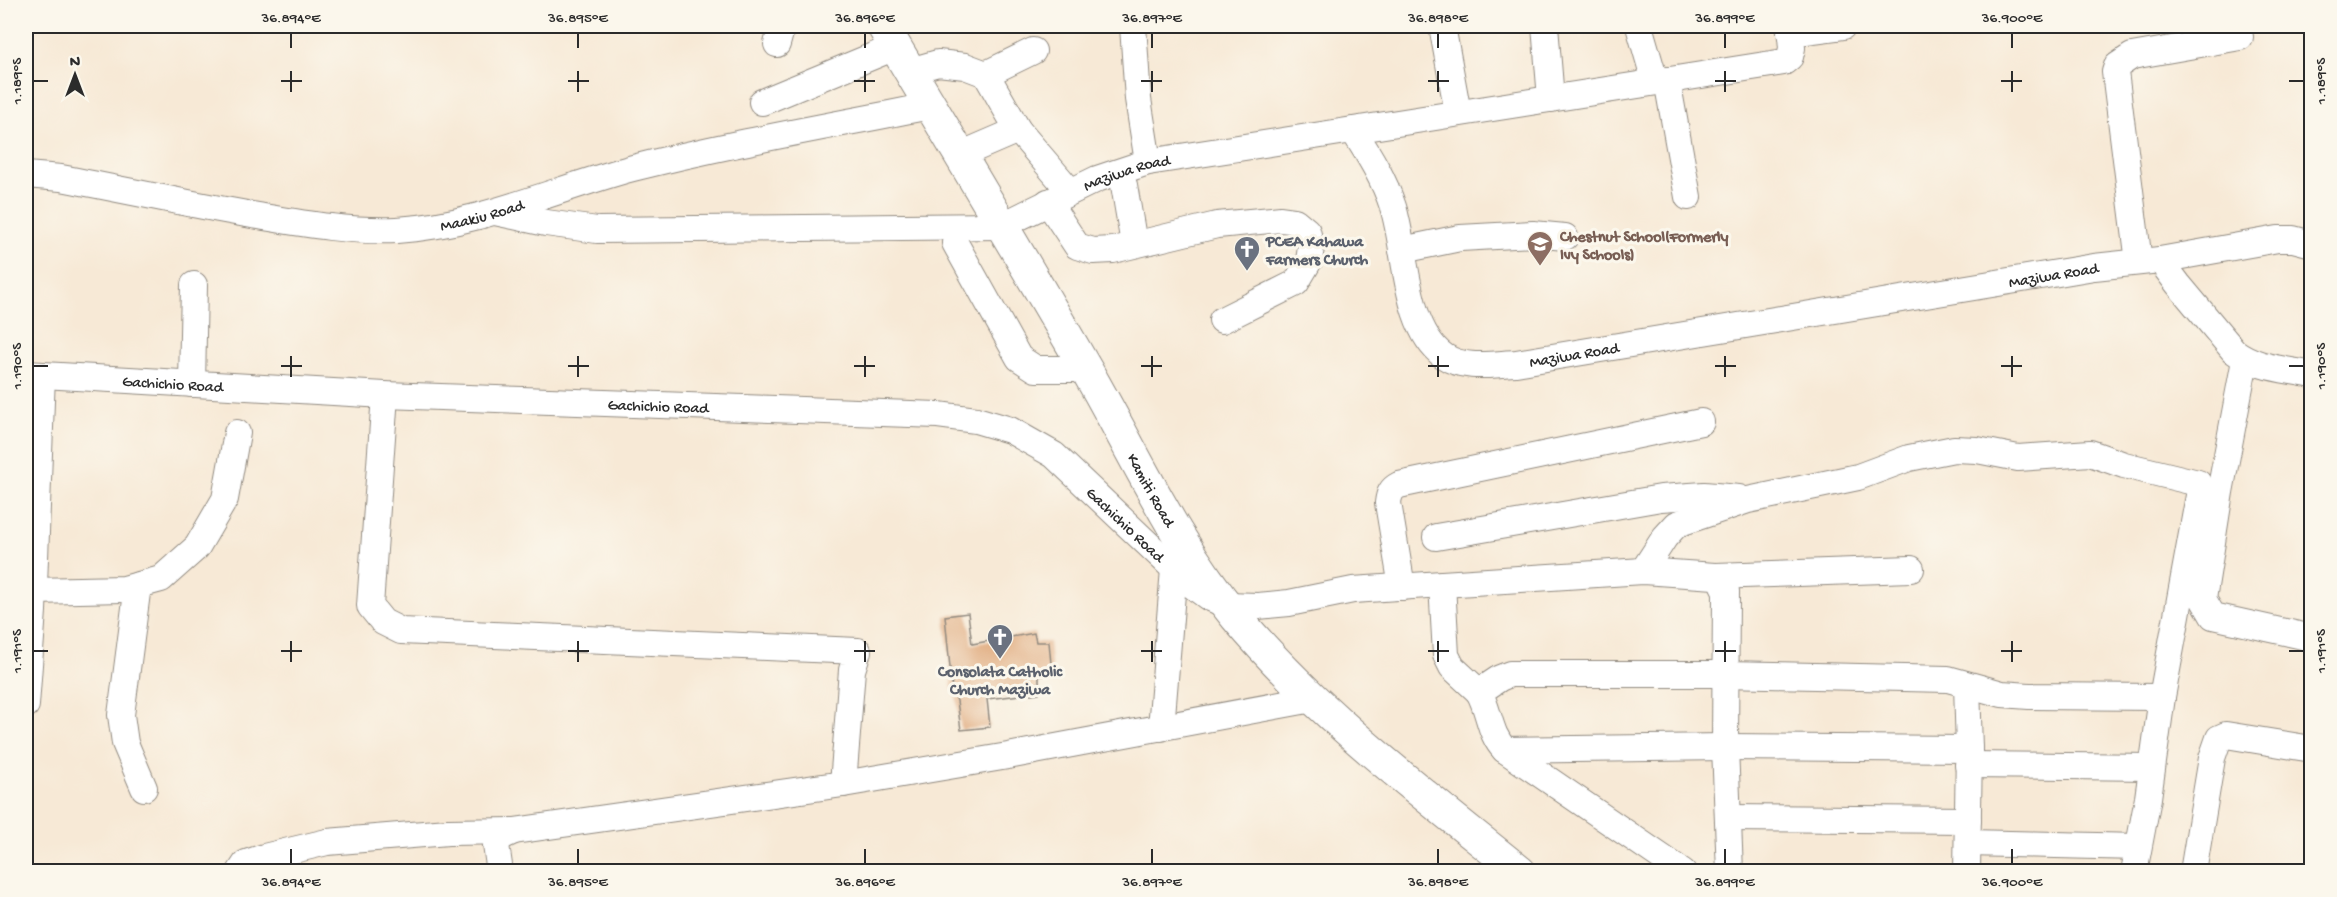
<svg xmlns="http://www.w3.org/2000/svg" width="2337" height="897" font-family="'Gochi Hand',sans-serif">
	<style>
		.building { fill: #dea474 }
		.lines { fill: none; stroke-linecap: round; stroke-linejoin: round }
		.minor-casing { stroke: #918a80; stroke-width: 28 }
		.major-casing { stroke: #918a80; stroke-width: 34 }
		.minor { stroke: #fff; stroke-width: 26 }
		.major { stroke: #fff; stroke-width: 32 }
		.ticks { fill: none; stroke: #2b2b2b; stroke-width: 2 }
		.labels { text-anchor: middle; stroke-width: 6; stroke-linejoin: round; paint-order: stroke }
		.street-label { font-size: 16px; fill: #2b2b2b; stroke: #fbf7ec }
		.education-label { font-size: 16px; font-weight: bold; fill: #785e54; stroke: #fbf7ec; text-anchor: start }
		.worship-label { font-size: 16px; font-weight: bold; fill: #5b616d; stroke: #fbf7ec; text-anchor: start }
		.neatline { fill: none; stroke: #2b2b2b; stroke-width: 2 }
		.ticks-label { font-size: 15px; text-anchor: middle; fill: #2b2b2b }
	</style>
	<rect width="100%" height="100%" fill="#fbf7ec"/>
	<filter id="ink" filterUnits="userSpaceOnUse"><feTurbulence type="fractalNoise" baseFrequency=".0167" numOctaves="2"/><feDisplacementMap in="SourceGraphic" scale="12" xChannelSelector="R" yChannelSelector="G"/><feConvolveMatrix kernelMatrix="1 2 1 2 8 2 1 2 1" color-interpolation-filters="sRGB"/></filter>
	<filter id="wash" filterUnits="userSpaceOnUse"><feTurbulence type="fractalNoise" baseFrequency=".008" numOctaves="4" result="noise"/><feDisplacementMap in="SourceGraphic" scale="24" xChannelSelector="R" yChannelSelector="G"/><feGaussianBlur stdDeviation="1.35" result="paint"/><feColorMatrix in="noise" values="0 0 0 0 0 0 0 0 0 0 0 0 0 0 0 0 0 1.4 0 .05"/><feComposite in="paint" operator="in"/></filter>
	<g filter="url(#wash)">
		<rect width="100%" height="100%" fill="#f7e9d6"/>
		<g id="blocks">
			<path class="building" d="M968,613L972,644L1034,633L1036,642H1049L1052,675L1039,676V693L987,699L990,727L961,730L957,701L952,688L945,616Z"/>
		</g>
	</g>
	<g filter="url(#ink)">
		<use href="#blocks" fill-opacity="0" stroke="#918a80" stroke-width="1.5"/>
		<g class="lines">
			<g class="minor-casing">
				<g id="minor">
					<path d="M1133,26L1138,99L1148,162"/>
					<path d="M1442,26L1458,113"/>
					<path d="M1545,26L1551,99"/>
					<path d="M1639,26L1655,81"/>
					<path d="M1790,33L1843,26"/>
					<path d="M777,44L782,26"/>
					<path d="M910,71L938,63L965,66L986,74L1018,130L1070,191"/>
					<path d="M986,74L1033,51"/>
					<path d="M1667,80L1688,197"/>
					<path d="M762,102L895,47"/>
					<path d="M1353,130L1784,62L1790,57L1792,48L1790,26"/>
					<path d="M960,155L1018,130"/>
					<path id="s1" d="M26,175L61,178C125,190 188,204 252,215C300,223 348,232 397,230C479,225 554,189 633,168C731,143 831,126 930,106"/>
					<path d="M1124,185L1134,244"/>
					<path d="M1048,202L1077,246L1093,251L1113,250L1217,225L1281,219L1295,221L1307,231L1311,247L1309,261L1296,283L1222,320"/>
					<path id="s2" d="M495,212L546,223L597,230L1001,226L1097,179L1148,162L1353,130C1369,155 1384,179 1393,207C1407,251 1404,327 1444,356C1464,370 1493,364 1516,363L2094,267L2160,260L2278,239H2293L2312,244"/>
					<path d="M955,243L1019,358L1036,369H1086"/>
					<path d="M1402,250L1460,238L1533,234L1565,237"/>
					<path d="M2160,260L2178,284L2234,351C2256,368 2285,369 2312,375"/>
					<path d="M2139,262L2115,72L2117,66L2132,56L2240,37"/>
					<path d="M2245,360L2220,492L2203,599L2213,616L2312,638"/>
					<path id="s3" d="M26,374L385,395L938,415L976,420L1010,430L1054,455L1189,583L1208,597L1227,605L1258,606L1289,603L1353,590L1442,584L1643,571L1715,576L1720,579L1726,591L1725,747L1730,872"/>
					<path d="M192,384L194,285"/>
					<path d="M385,395L370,606L383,622L401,631L858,651L852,670L843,784"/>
					<path d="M1436,537L1661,498L1704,495L1739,498"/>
					<path d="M1643,571L1665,537L1677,524L1748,500L1858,477L1909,458L1954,449L1977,450L2018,458L2090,453L2124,465L2198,483L2200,490L2162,697L2148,798L2134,872"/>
					<path d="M1715,576L1911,569"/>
					<path d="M1442,584L1446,655L1452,667L1479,692"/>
					<path d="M138,585L121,715L125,743L144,788"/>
					<path d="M1402,587L1388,503C1389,494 1391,489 1399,485L1701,422"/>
					<path d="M34,591L124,589L161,579L197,547L225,499L237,433"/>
					<path d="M1967,685L1969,749L1967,872"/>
					<path d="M26,705L33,611L42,375"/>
					<path d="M1161,728L1174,569"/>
					<path d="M1505,750L1725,747L1969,749"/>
					<path d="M1968,765L2152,767"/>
					<path d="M1728,818L1968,820"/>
					<path d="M1968,843L2138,847"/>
					<path d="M240,872L246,863L264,857L327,842L448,832L514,831"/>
					<path d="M500,872L496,845L501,837L514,831L843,784L1008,756L1313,699"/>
					<path d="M1683,872L1505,750C1489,734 1490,712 1479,692L1500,678L1510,674H1726L1948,679L2002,694L2029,696L2162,697"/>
					<path d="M2193,872L2212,758L2219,738L2226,735L2312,749"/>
				</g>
			</g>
			<g class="major-casing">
				<g id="major">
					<path id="s4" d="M883,26C951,140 1019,253 1086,369C1134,452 1174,543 1236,617C1318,715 1421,792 1520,872"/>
				</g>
			</g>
			<use href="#minor" class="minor"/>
			<use href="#major" class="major"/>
		</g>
	</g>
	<path class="ticks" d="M291,33V48M578,33V48M865,33V48M1152,33V48M1438,33V48M1725,33V48M2012,33V48M291,71V92M578,71V92M865,71V92M1152,71V92M1438,71V92M1725,71V92M2012,71V92M33,81H48M281,81H302M568,81H589M854,81H875M1141,81H1162M1428,81H1449M1715,81H1736M2001,81H2022M2289,81H2304M291,356V377M578,356V377M865,356V377M1152,356V377M1438,356V377M1725,356V377M2012,356V377M33,366H48M281,366H302M568,366H589M854,366H875M1141,366H1162M1428,366H1449M1715,366H1736M2001,366H2022M2289,366H2304M291,641V662M578,641V662M865,641V662M1152,641V662M1438,641V662M1725,641V662M2012,641V662M33,651H48M281,651H302M568,651H589M854,651H875M1141,651H1162M1428,651H1449M1715,651H1736M2001,651H2022M2289,651H2304M291,849V864M578,849V864M865,849V864M1152,849V864M1438,849V864M1725,849V864M2012,849V864"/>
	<defs>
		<g id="school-pin" transform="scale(1.35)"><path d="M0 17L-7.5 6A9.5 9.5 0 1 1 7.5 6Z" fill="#8d6e63" stroke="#fbf7ec"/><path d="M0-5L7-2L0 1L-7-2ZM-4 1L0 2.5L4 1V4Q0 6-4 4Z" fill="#fff"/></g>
		<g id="church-pin" transform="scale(1.35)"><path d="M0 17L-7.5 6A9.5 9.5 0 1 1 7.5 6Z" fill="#6b7280" stroke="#fbf7ec"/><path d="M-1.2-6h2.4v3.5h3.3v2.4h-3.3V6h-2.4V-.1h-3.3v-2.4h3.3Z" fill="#fff"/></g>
	</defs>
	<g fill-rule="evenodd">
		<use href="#school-pin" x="1540" y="244"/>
		<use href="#church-pin" x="1247" y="249"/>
		<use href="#church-pin" x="1000" y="637"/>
	</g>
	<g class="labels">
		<g class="street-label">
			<text dy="6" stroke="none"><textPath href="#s2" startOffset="645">Maziwa Road</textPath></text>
			<text dy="6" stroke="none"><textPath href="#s1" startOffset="462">Maakiu Road</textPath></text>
			<text dy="6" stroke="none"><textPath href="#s2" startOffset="1742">Maziwa Road</textPath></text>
			<text dy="6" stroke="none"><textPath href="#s2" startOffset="1256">Maziwa Road</textPath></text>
			<text dy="6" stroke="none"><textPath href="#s3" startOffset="147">Gachichio Road</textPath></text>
			<text dy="6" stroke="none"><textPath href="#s3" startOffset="633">Gachichio Road</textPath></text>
			<text dy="6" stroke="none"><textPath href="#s4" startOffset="536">Kamiti Road</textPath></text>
			<text dy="6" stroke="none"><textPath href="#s3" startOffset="1137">Gachichio Road</textPath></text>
		</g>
		<g class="education-label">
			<text x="1560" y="241">Chestnut School(Formerly<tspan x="1560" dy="18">Ivy Schools)</tspan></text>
		</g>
		<g class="worship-label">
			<text x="1266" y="246">PCEA Kahawa<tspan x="1266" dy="18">Farmers Church</tspan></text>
			<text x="1000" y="676" text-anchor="middle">Consolata Catholic<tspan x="1000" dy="18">Church Maziwa</tspan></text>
		</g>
	</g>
	<rect width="2337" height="897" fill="none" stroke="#fbf7ec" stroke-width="66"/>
	<g transform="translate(75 75)" stroke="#fbf7ec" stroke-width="4.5" paint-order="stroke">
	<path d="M0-4.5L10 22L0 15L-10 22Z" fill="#2b2b2b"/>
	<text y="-9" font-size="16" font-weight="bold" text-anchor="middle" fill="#2b2b2b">N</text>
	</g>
	<rect x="33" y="33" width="2271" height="831" class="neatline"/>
	<g class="ticks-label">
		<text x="291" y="22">36.894°E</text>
		<text x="578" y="22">36.895°E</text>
		<text x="865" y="22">36.896°E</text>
		<text x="1152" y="22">36.897°E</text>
		<text x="1438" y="22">36.898°E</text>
		<text x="1725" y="22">36.899°E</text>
		<text x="2012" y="22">36.900°E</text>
		<text transform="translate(16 81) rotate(-90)" y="5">1.189°S</text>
		<text transform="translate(2320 81) rotate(-90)" y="5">1.189°S</text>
		<text transform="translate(16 366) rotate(-90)" y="5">1.190°S</text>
		<text transform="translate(2320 366) rotate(-90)" y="5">1.190°S</text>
		<text transform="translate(16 651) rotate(-90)" y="5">1.191°S</text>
		<text transform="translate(2320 651) rotate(-90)" y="5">1.191°S</text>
		<text x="291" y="886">36.894°E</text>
		<text x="578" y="886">36.895°E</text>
		<text x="865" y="886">36.896°E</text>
		<text x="1152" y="886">36.897°E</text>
		<text x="1438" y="886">36.898°E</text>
		<text x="1725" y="886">36.899°E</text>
		<text x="2012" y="886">36.900°E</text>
	</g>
</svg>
